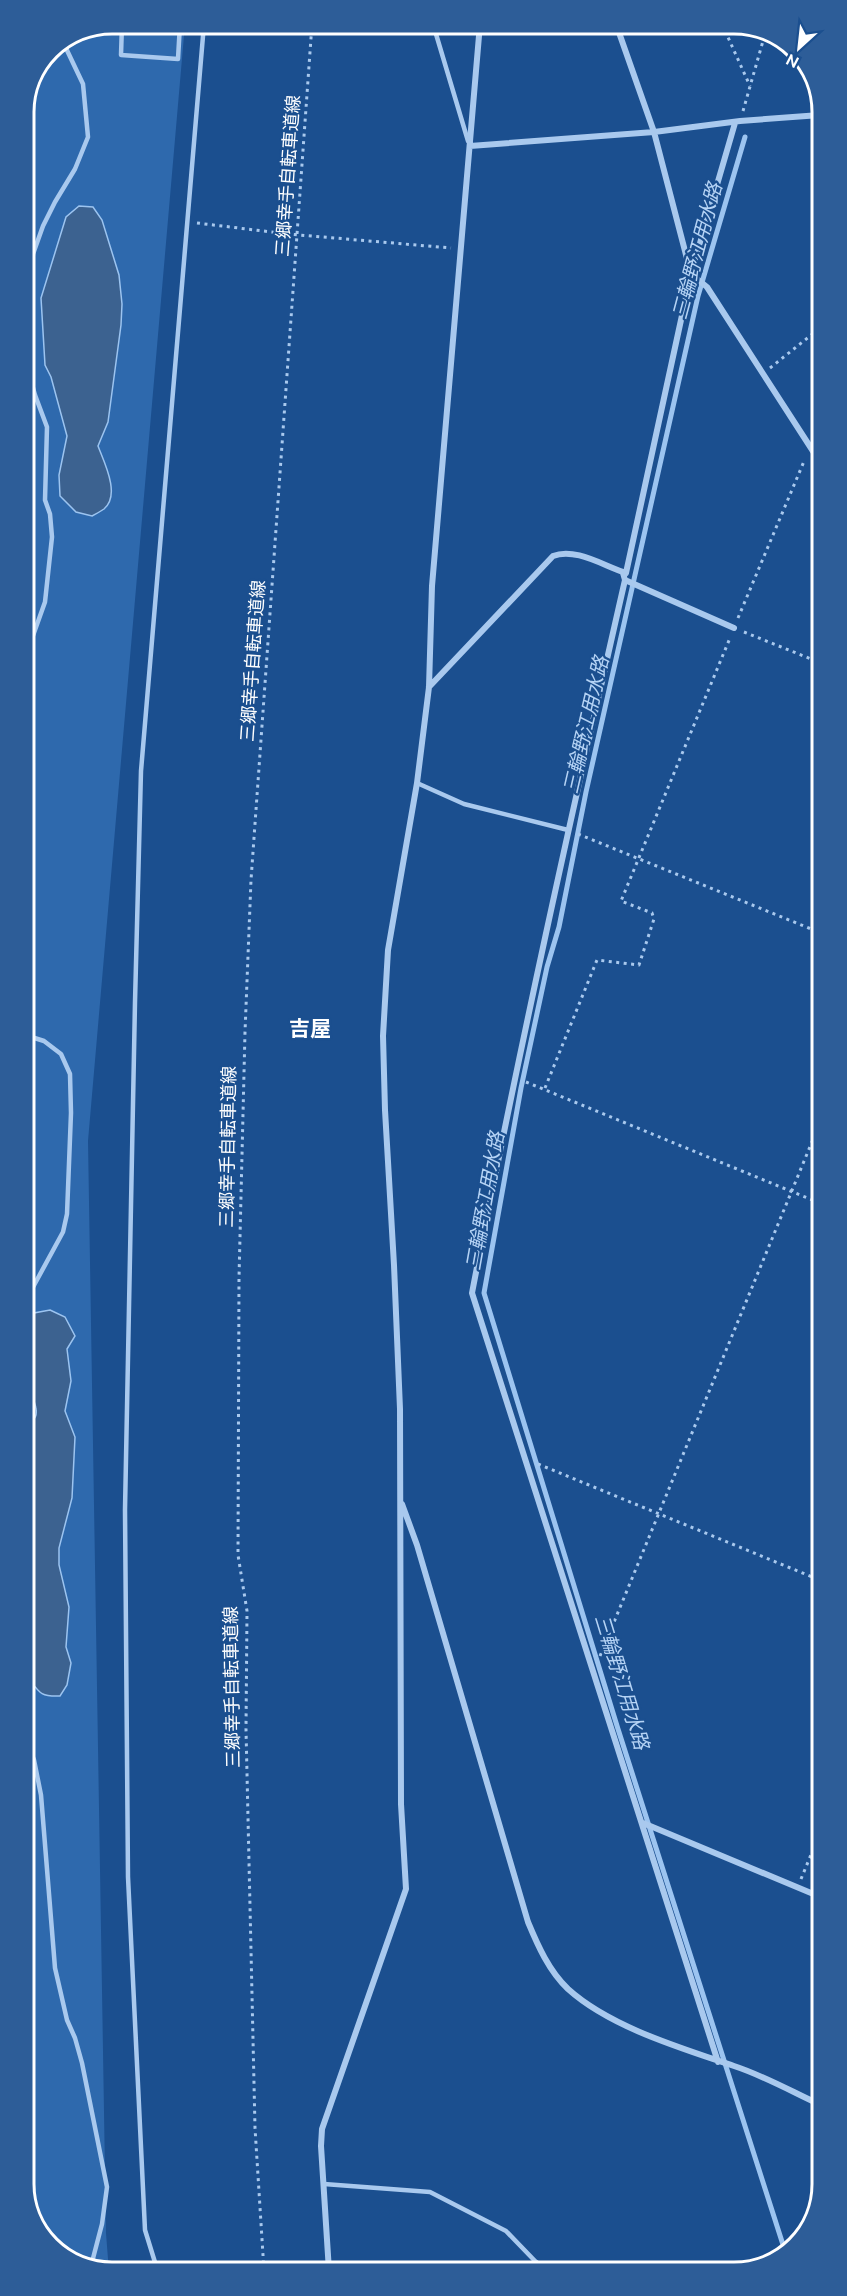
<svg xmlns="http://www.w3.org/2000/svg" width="847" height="2296" font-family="Ubuntu,'Noto Sans JP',sans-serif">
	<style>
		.green { fill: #2e69ad }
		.water { fill: #3c6290; stroke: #9cc4f0; stroke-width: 1.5 }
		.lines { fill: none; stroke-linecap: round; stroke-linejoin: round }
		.stream { stroke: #9cc4f0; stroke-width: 5 }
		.path { stroke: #a9c9ee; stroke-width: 3; stroke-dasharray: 3 4.5; stroke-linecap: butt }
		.service { stroke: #a9c9ee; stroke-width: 4.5 }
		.minor { stroke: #a9c9ee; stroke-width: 6 }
		.labels { text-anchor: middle; stroke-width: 4.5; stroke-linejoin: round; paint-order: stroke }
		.street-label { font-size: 18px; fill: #fff; stroke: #1b4f8f }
		.water-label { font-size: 20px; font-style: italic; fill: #b5d3f5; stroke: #1b4f8f }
		.quarter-label { font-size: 21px; font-weight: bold; fill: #fff; stroke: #1b4f8f }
		.rim { fill: none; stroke: #fff; stroke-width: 3 }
	</style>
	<rect width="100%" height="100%" fill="#1b4f8f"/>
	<path class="green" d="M112,24H185L88,1141L106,2233L109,2272H106L58,2254L27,2207L24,107L50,50Z"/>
	<path class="water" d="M79,206L93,207L102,220L119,275L122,304L121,325L108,422L98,446C104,462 121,495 104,509C101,511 96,514 92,516L76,512L60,496L59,475L67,436L51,377L45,365L41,298L66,217Z
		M50,1310L65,1317L75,1336L67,1349L71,1381L65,1411L75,1437L72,1498L59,1548V1565L69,1607L66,1647L71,1663L67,1685L60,1696C38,1697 39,1691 26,1675V1476L31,1468C27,1458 22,1441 27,1430C30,1422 38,1419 36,1409C34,1391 15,1381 31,1360L26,1330L34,1313Z"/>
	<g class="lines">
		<path class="stream" d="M745,137L698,296L586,792L559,927L547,967L521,1088L484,1293L618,1729L785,2251"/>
		<path class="path" d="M722,24L750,86
			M743,111L765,34
			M197,223L288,234L451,248
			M770,368L820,328
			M738,618L805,459
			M744,632L821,663
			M578,834L821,933
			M526,1082L822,1204
			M545,1088L597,960L639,965L654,919L652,913L621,901L730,638
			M538,1464L822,1581
			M600,1656L821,1120
			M801,1879L822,1828
			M264,2271L255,2128L246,1729L247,1611L238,1555L239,1278L245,1032L251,880L312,24
			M143,2272V2261"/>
		<path class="service" d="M122,24L121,55L178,59L180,24
			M433,24L468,141
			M25,658L45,602L52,537L50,514L45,500L47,427L35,395L26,363L29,293L33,254L43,226L55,202L75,169L88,137L83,84L64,44
			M417,783L464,804L568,830
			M25,1035L44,1041L61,1054L70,1074L71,1113L67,1214L63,1232L26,1300
			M26,1739L34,1760L41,1795L55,1968L67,2020L75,2038L82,2063L107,2187L102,2224L91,2266
			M324,2184L430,2192L506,2231L535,2261L547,2270
			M158,2272L145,2230L128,1877L125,1510L135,1002L141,771L204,24"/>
		<path class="minor" d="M616,24L654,132L691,274L707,287L820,462
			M470,146L654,132L740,121L820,115
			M623,573L625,580C571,817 518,1054 472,1293L718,2062
			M625,580L734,628
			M429,687L553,556C575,547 604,566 626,573L691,274L735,123
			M402,1504L417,1545L528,1922C538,1946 549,1971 568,1989C610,2027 681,2048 734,2066C765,2076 794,2093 823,2106
			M643,1823L823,1898
			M329,2271L321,2146L322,2129L406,1889L401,1804L400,1409L394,1265L385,1110L383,1036L388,950L417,783L429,687L432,586L480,24"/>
	</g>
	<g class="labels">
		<g class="street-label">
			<text transform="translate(288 176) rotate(-86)" y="6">三郷幸手自転車道線</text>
			<text transform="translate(253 661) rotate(-86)" y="6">三郷幸手自転車道線</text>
			<text transform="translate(228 1147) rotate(-89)" y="6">三郷幸手自転車道線</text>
			<text transform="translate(232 1687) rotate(-91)" y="6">三郷幸手自転車道線</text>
		</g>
		<g class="water-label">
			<text transform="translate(697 251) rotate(-75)" y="7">三輪野江用水路</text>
			<text transform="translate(586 725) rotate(-77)" y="7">三輪野江用水路</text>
			<text transform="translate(485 1201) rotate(-80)" y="7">三輪野江用水路</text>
			<text transform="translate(622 1682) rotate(73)" y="7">三輪野江用水路</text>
		</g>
		<g class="quarter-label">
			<text x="310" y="1036">吉屋</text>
		</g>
	</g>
	<path d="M0 0H847V2296H0ZM112 34H734A78 78 0 0 1 812 112V2184A78 78 0 0 1 734 2262H112A78 78 0 0 1 34 2184V112A78 78 0 0 1 112 34Z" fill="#2d5d98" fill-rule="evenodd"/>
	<path class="rim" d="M112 34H734A78 78 0 0 1 812 112V2184A78 78 0 0 1 734 2262H112A78 78 0 0 1 34 2184V112A78 78 0 0 1 112 34Z"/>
	<g transform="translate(799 48) rotate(207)" stroke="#1b4f8f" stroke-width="4.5" paint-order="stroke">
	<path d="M0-4.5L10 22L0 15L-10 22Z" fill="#ffffff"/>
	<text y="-9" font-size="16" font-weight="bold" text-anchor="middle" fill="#ffffff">N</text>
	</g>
</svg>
